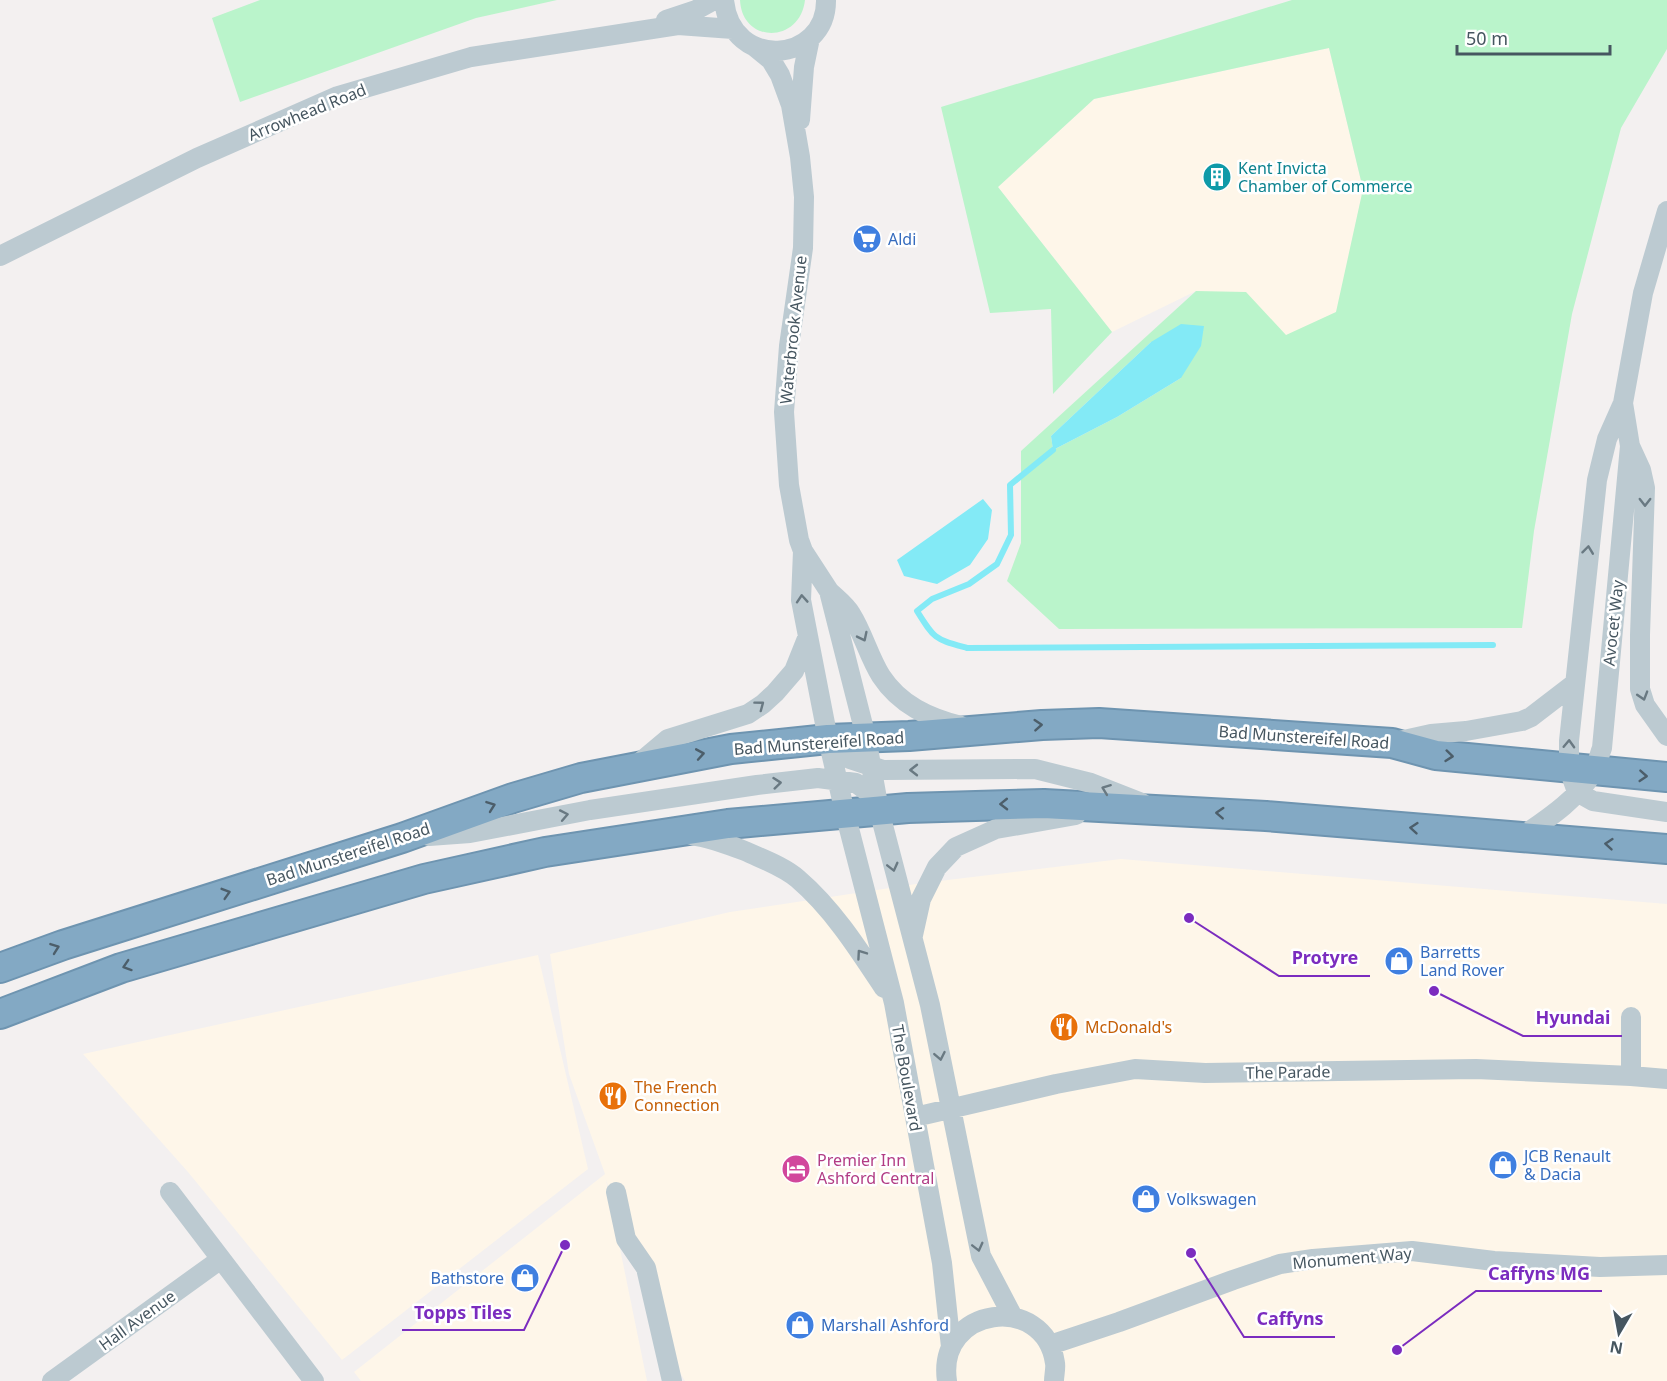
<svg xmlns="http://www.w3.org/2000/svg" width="1667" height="1381" font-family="'Noto Sans',sans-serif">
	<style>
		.commercial { fill: #fef6e9 }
		.green { fill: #baf4cb; fill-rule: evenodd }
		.water { fill: #83eaf6 }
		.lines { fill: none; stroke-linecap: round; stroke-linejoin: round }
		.stream { stroke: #83eaf6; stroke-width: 6 }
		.highway-casing { stroke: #6e94b0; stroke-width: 32 }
		.minor { stroke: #bccad1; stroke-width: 20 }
		.highway { stroke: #83a9c4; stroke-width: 28 }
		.oneway { stroke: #697982 }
		.oneway2 { stroke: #4c5e6a }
		.labels { text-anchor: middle; stroke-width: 5; stroke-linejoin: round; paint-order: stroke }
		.street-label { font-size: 16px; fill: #465660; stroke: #fff }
		.culture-label { font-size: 16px; fill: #0d838f; stroke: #fff; text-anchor: start }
		.shop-label { font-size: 16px; fill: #366cbe; stroke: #fff; text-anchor: start }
		.food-label { font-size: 16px; fill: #c56008; stroke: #fff; text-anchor: start }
		.hotel-label { font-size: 16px; fill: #b23c85; stroke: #fff; text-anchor: start }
		.leader { fill: none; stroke: #7b2cbf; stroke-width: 2 }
		.callout-dot { fill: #7b2cbf; stroke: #fff; stroke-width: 2 }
		.callout-label { font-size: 18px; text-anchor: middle; font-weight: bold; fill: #7b2cbf; stroke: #fff; stroke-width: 5; stroke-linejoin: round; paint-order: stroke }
	</style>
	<rect width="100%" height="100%" fill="#f3f0f0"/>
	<path class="commercial" d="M1329,48L1363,189L1337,312L1286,336L1196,291L1112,332L998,187L1094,99Z
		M1121,859L1667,904V1381H685L666,1349L606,1180L647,1381H361L354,1372L605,1174L569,1074L550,954L730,912L923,883Z
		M538,955L588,1169L342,1360L188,1172L83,1054Z"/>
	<path class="green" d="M260,0H557L476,18L240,102L212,18Z
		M740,0H805C800,44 742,44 740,0Z
		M1292,0H1667V49L1621,128L1572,314L1534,531L1522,628L1059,629L1007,581L1021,543V451L1196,291L1246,292L1286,335L1336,312L1363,189L1329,48L1094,99L998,187L1112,332L1053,394L1051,309L990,313L941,107ZM1151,342L1181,378L1117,417L1053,450L1051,436Z"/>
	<path class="water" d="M1181,324L1204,326L1201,346L1181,378L1117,417L1053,450L1051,436L1151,342Z
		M983,499L992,510L988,539L970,565L937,584L904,576L897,560Z"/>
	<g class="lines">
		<path class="stream" d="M1053,450L1010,485L1011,535L997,564L969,584L932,599L917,611C935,640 935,639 967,648L1493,645"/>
		<g class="highway-casing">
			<path id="highway" d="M0,968L63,945L402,838L513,798L581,778L731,749L828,739L909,736L1042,725L1099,723L1392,743L1436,755L1667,777
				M0,1014L121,968L424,879L545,852L728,824L908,808L1044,804L1266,816L1667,849"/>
		</g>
		<path class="minor" d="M724,0C731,72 827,63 826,0
			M666,20L696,10L714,0
			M755,47L771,60L780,75L791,105L800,157L804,197L803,248L789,346L784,412L789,485L799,540L803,551L829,591L853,686L866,737L879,810L930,1005L981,1256L1013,1317
			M800,120L804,67L810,38
			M1667,211L1643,293L1623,403L1607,439L1597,480L1569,741V769L1577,792L1593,801L1667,812
			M0,256L197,158L338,96L471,57L678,25L733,29
			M1630,446L1641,470L1645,488L1640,635V689L1645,705L1667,736
			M803,551L801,600L828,739L845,813L894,1003L942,1263L951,1347
			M829,591C836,598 846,605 851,614C863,633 869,657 881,676C900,705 929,718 961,726
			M828,739L836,750L850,759L883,770L1035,769L1091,783L1142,803
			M1395,742L1431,734L1466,731L1522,721L1531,717L1574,684
			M637,765L668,739L748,714L763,704L775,693L794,671L808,636
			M692,835C711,838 727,844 745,851C762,859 783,866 798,879C833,909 859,950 884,988
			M429,836L470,833L590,810L757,785L818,778L856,783L868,792L878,808
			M1521,837C1546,820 1581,797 1594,770C1598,763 1599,755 1602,748L1630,446L1623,403
			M913,935L921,899L937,867L956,847L996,829L1076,815
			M1631,1017V1076
			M915,1117L1056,1084L1135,1069L1205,1073L1476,1069L1631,1076L1667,1079
			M170,1192L314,1381
			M616,1192L626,1239L646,1268L672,1381
			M1050,1345L1119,1322L1233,1280L1280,1264L1313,1259L1412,1251L1494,1261L1600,1267L1667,1265
			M52,1381L221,1259
			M947,1381C936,1306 1045,1292 1055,1363C1056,1368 1054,1375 1054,1381"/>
		<use href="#highway" class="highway"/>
	</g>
	<defs><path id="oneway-chevron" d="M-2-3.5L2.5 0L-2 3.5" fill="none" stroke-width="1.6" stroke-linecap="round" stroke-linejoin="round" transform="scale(1.5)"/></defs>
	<g class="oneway">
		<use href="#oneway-chevron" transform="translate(1645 502) rotate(90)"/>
		<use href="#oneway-chevron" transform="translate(1588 550) rotate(-83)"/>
		<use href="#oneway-chevron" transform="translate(802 599) rotate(-94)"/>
		<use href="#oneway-chevron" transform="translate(863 637) rotate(64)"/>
		<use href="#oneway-chevron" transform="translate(1643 696) rotate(73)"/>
		<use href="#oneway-chevron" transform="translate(760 705) rotate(-37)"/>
		<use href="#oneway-chevron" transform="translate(1569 744) rotate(-88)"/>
		<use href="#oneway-chevron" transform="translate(914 770) rotate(180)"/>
		<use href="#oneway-chevron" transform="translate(777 783) rotate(-6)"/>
		<use href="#oneway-chevron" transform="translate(1106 789) rotate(-159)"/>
		<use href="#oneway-chevron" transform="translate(564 815) rotate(-11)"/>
		<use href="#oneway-chevron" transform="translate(893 867) rotate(76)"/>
		<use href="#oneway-chevron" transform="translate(861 954) rotate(-125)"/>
		<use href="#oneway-chevron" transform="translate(940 1056) rotate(79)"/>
		<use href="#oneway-chevron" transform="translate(978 1247) rotate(76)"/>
	</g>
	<g class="oneway2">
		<use href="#oneway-chevron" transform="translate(1038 725) rotate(-4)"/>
		<use href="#oneway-chevron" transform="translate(700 754) rotate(-10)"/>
		<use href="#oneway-chevron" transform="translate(1449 756) rotate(6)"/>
		<use href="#oneway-chevron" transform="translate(1643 776) rotate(4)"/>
		<use href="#oneway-chevron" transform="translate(1004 804) rotate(179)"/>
		<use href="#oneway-chevron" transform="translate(491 806) rotate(-20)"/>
		<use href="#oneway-chevron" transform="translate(1220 813) rotate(-177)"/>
		<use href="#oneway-chevron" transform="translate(1414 828) rotate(-175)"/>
		<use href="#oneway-chevron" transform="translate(1609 844) rotate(-175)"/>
		<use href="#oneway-chevron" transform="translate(226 893) rotate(-17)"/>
		<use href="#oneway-chevron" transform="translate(55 948) rotate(-20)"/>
		<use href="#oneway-chevron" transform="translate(127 966) rotate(162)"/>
	</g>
	<defs>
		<g id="building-disc" transform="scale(1.5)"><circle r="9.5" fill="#0f9aa8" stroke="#fff"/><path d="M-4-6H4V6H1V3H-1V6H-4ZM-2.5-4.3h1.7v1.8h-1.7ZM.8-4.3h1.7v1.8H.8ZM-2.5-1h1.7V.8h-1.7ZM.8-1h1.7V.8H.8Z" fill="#fff"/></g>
		<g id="supermarket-disc" transform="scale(1.5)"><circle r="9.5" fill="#3f7fe0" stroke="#fff"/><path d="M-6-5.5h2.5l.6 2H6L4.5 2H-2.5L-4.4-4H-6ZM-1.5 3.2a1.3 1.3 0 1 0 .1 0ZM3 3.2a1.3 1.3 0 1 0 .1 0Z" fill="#fff"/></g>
		<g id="shop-disc" transform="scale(1.5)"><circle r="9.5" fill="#3f7fe0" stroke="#fff"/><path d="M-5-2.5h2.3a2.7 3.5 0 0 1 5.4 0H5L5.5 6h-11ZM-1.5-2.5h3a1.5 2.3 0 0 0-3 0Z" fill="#fff"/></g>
		<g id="restaurant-disc" transform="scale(1.5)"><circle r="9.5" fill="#e8710a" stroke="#fff"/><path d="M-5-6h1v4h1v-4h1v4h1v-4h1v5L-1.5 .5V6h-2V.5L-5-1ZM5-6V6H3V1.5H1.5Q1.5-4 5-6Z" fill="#fff"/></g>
		<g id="hotel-disc" transform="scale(1.5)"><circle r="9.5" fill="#d1479c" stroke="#fff"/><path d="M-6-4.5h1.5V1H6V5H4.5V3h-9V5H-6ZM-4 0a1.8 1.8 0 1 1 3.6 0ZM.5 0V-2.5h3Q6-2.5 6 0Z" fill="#fff"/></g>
	</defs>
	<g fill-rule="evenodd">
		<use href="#building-disc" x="1217" y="177"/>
		<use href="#supermarket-disc" x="867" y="239"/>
		<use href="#shop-disc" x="1399" y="961"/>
		<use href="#restaurant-disc" x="1064" y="1027"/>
		<use href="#restaurant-disc" x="613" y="1096"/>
		<use href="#shop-disc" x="1503" y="1165"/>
		<use href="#hotel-disc" x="796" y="1169"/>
		<use href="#shop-disc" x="1146" y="1199"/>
		<use href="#shop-disc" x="525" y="1278"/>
		<use href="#shop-disc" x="800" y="1325"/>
	</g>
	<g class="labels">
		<g class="street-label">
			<text transform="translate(307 112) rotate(-22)" y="6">Arrowhead Road</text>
			<text transform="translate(793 330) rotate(-84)" y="6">Waterbrook Avenue</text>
			<text transform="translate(1613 623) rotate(-84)" y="6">Avocet Way</text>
			<text transform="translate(1304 737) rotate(4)" y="6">Bad Munstereifel Road</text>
			<text transform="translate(819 743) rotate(-4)" y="6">Bad Munstereifel Road</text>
			<text transform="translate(348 854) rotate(-18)" y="6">Bad Munstereifel Road</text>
			<text transform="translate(1288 1072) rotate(-1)" y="6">The Parade</text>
			<text transform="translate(907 1078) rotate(80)" y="6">The Boulevard</text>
			<text transform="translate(1352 1258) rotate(-5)" y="6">Monument Way</text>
			<text transform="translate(137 1320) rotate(-36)" y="6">Hall Avenue</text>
		</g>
		<g class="culture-label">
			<text x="1238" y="174">Kent Invicta<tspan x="1238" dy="18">Chamber of Commerce</tspan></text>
		</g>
		<g class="shop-label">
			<text x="888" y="245">Aldi</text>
			<text x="1420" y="958">Barretts<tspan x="1420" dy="18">Land Rover</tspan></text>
			<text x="1524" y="1162">JCB Renault<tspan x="1524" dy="18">&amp; Dacia</tspan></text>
			<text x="1167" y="1205">Volkswagen</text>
			<text x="504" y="1284" text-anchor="end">Bathstore</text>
			<text x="821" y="1331">Marshall Ashford</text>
		</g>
		<g class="food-label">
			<text x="1085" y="1033">McDonald's</text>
			<text x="634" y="1093">The French<tspan x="634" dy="18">Connection</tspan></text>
		</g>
		<g class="hotel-label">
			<text x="817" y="1166">Premier Inn<tspan x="817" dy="18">Ashford Central</tspan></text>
		</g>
	</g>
	<path class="leader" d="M1189 918L1279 976H1370M1434 991L1523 1036H1622M1397 1350L1476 1291H1602M565 1245L524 1330H402M1191 1253L1244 1337H1335"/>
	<g class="callout-dot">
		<circle cx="1189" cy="918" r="6"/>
		<circle cx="1434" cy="991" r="6"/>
		<circle cx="1397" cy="1350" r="6"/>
		<circle cx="565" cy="1245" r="6"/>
		<circle cx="1191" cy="1253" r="6"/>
	</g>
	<g class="callout-label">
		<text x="1325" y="964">Protyre</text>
		<text x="1573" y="1024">Hyundai</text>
		<text x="1539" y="1280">Caffyns MG</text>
		<text x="463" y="1319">Topps Tiles</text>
		<text x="1290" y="1325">Caffyns</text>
	</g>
	<g transform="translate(1619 1333) rotate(190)" stroke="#ffffff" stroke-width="4.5" paint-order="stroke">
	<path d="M0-4.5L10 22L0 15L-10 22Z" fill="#465660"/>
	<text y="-9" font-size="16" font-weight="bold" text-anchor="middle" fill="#465660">N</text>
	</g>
	<path d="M1457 45v9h153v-9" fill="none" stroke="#465660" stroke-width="3"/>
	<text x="1466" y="45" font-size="18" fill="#465660" stroke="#ffffff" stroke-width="4.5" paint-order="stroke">50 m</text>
</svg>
